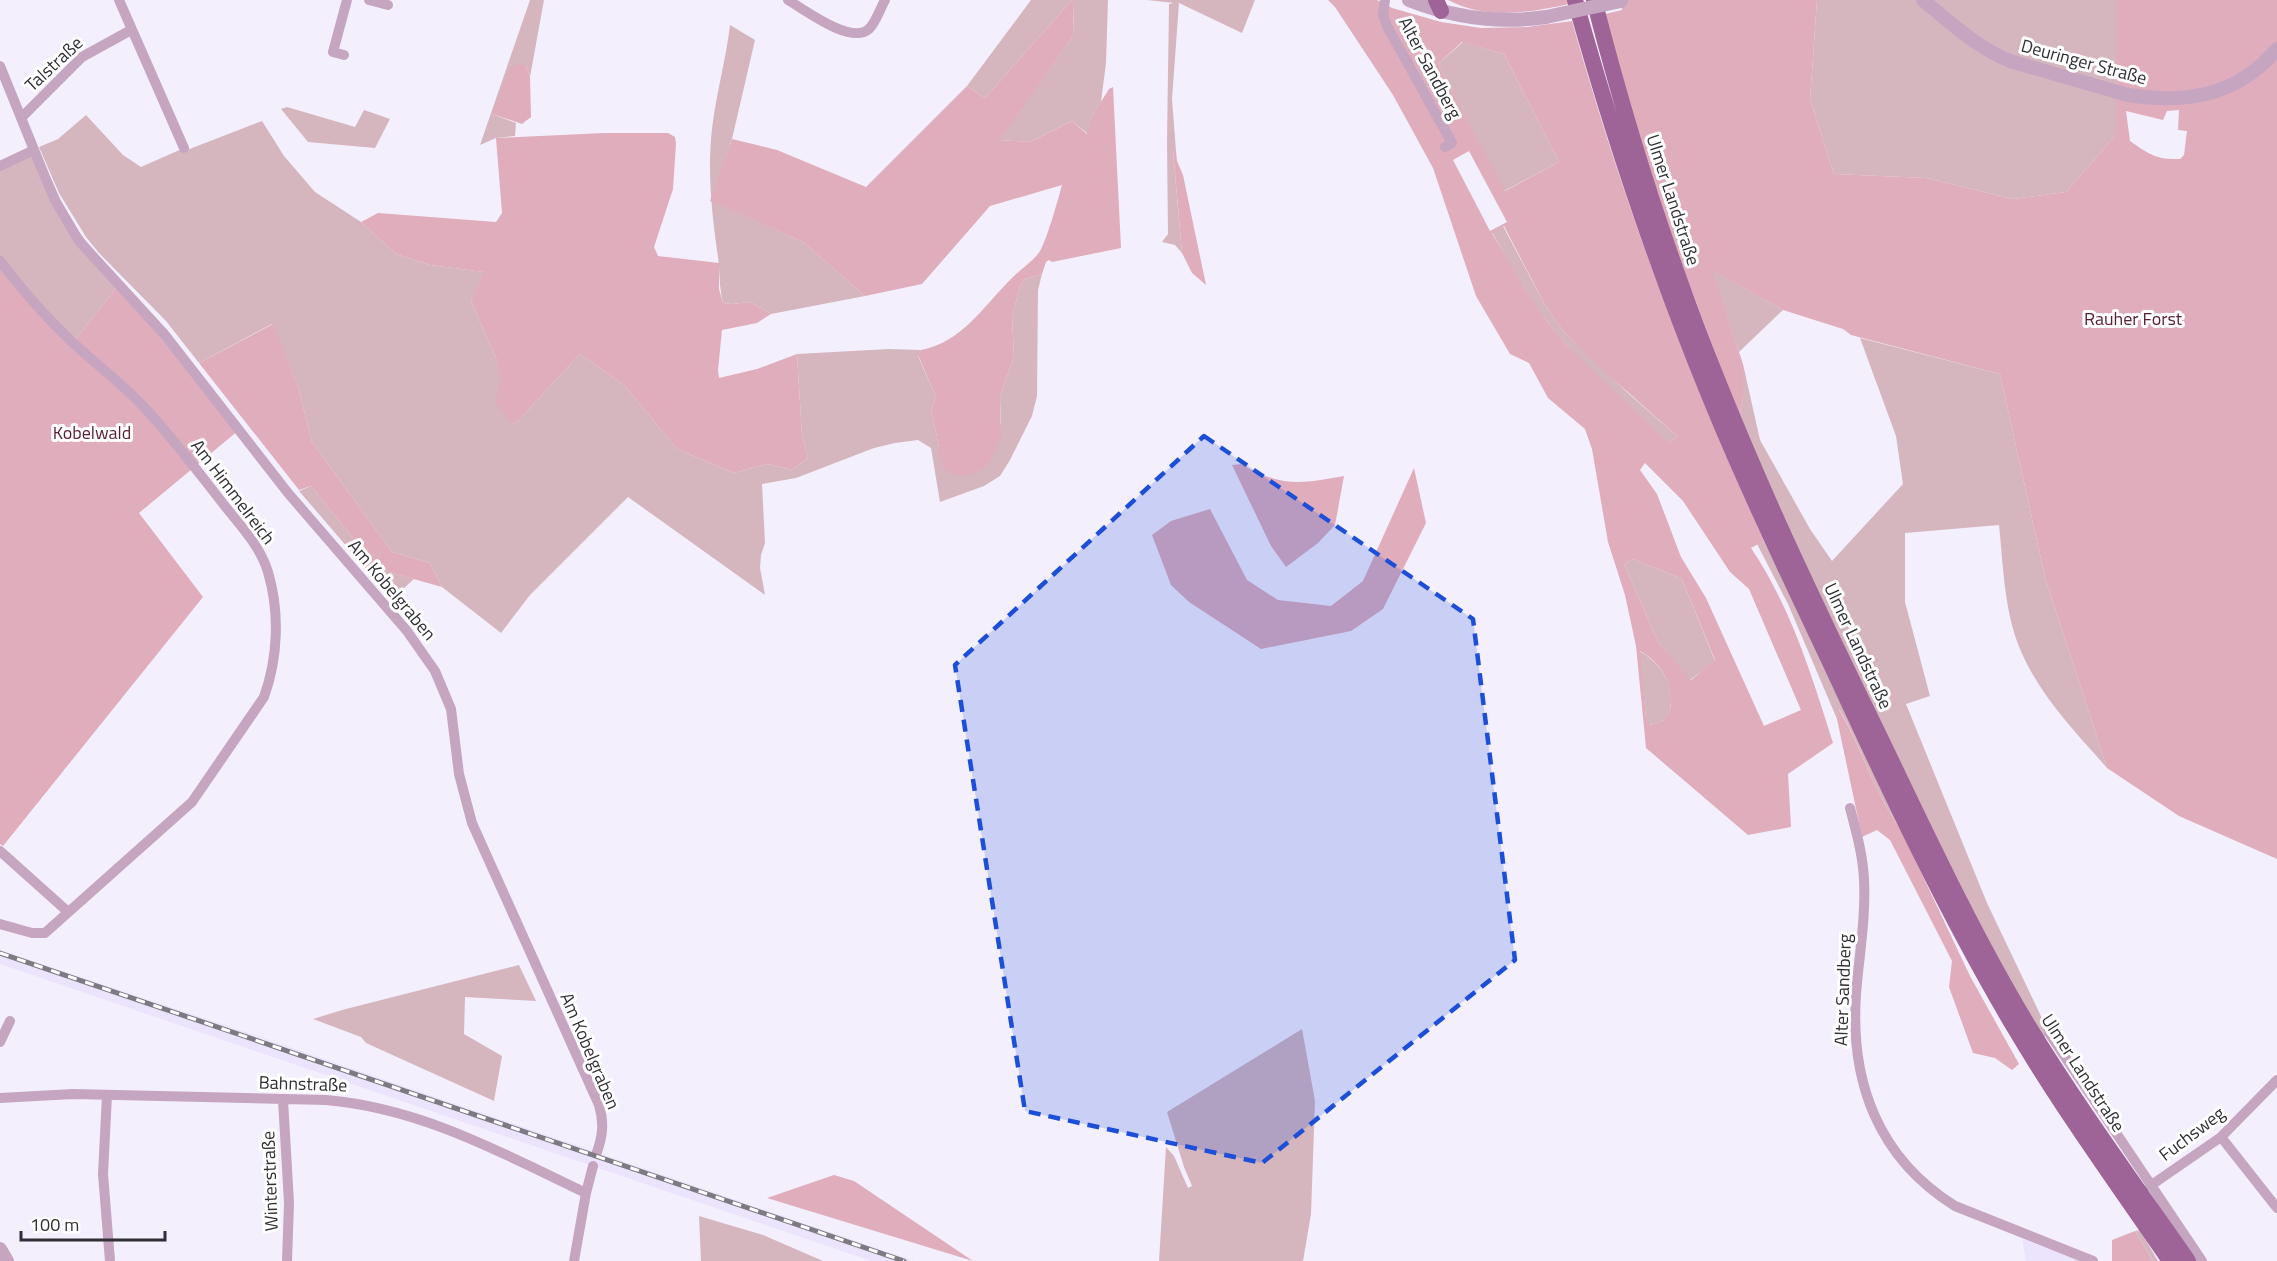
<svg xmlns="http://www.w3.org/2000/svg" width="2277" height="1261" font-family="'Titillium Web',sans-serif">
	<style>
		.built { fill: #ece3fc }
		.green { fill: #d5b6be }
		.forest { fill: #dfadbb; fill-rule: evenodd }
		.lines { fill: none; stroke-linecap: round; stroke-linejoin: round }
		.minor { stroke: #c6a5c1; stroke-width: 10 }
		.tertiary { stroke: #c6a5c1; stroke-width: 14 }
		.primary { stroke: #9e6497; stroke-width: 16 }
		.rail-casing { stroke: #7d7a83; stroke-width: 5 }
		.rail { stroke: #fff; stroke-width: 3; stroke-dasharray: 9; stroke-linecap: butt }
		.tertiary-bridge { stroke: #c6a5c1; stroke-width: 14 }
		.marked { fill: #1d4ed8; fill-opacity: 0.2; stroke: #1d4ed8; stroke-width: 4.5; stroke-dasharray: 12 8; stroke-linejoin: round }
		.labels { text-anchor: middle; stroke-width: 6; stroke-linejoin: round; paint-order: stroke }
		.street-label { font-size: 18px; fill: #312f36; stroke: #fff }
		.park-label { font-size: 18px; fill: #581d32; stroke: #fff }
	</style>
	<rect width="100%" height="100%" fill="#f4effd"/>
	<path class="built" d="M0,950L289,1047L914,1261H871L0,964Z
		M2022,1239L2077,1259L2083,1261H2026Z"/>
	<path class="green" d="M530,0H544L530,77L526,66L492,114L516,123L515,136L496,138L480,145Z
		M1031,0H1072L985,98L967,86Z
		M1074,0H1108L1106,63L1101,102L1092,116L1088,134L1072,121L1030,142L999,140L1073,36Z
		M1147,0H1255L1242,33L1179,3L1172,99L1176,151H1173L1182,253L1175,245L1162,242L1168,234L1167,141L1169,4L1174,3Z
		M1817,0H2116V135L2066,192L2013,199L1926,178L1834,174L1810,100Z
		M730,25L755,40L732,139L711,201L803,242L865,296L771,314L750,302L732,304L723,303C719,287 720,273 718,257C712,215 707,172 712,129C716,94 726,60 730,25Z
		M1463,42L1504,54L1559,162L1504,191L1438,64Z
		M287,107L355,127L364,110L390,119L375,148L308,142L281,109Z
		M86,115L123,155L141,167L184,148L187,150L262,121L284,156L315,192L361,222L396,254L430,265L485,272L471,301L496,358L512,424L517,422L580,354L624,385L677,449L734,473L767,464L792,470L808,458L802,435L797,354L889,349L921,350L918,356L936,397L931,409L939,447L1001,424L1000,397L1014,356L1012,317L1020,286L1025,279L1042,274L1038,290L1037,396L1032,416L1010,460L1000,476L984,486L940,502L931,448L918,440L895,443L874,448L796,478L762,484L765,543L761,555L760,568L765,595L628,497L530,595L501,633L442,587L430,563L392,552L312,442L298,386L272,324L199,363L166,321L99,253L86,237L59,193L39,147L58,139Z
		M34,150L56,202L119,284L73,343L0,261V166Z
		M1503,226L1545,305L1564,332L1630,395L1677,436L1668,444C1628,405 1581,367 1548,323C1526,295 1509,263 1492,232Z
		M1711,269L1783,310L1739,352Z
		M1860,338L2000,374L2045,577L2107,768C2073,729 2037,693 2018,644C2004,607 2003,563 1999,525L1905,533V602L1930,696L1906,704L1987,903L2049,1033L2043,1038L2000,965L1949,864L1821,598L1739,416L1743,398V364L1760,440L1810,529L1832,561L1903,484L1896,436Z
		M311,486L374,564L392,573L414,579L392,599L299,491Z
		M1764,541L1780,573L1900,828C1873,792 1862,747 1839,709L1837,719L1788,604L1757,544Z
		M1633,559L1682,579L1715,661L1690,680L1658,642L1624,564Z
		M1639,651C1658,661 1671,679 1671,700C1671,707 1669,716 1663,720C1659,723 1653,724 1649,725L1646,718Z
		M519,965L536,1001L465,997L464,1034L502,1056L494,1101L366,1043L361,1037L313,1019L342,1010Z
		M1302,1029L1315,1101L1311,1214L1303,1261H1159L1166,1147L1174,1156L1188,1188L1192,1186L1184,1167L1167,1112Z
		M699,1216L763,1235L823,1261H701Z
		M2140,1230L2158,1261H2153L2135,1231Z"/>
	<path class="forest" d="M1072,0H1074L1073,36L1000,140L1030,142L1072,121L1087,134L1092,116L1109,89L1113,87L1121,248L1052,262L1049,260L1046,262L1042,274L1025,279L1020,286L1012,317L1014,356L1000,397L1001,438L989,463L983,469L968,476L951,474L942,466L938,452L939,447L931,409L936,397L918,355L921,350C962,342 983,307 1010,280C1019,270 1033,262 1040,251C1047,239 1058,200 1062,185L990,206L922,284L865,296L803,242L710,201L732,139L777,150L866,187L967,86L985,98Z
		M1328,0H1377L1392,8L1441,22L1481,28L1527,27L1572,21C1622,199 1687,373 1764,541L1751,548C1791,607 1812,677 1833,743L1788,774L1791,827L1748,835L1646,748L1636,646L1625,595L1608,542L1592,449L1585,429L1548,398L1529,363L1510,354L1476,296L1433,168L1393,95L1335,7ZM1462,42L1504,54L1559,162L1505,191L1438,64ZM1469,151L1507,222L1490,231L1453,160ZM1504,226L1545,305L1564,332L1595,363L1677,436L1669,443L1566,345L1548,323L1526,291L1492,233ZM1645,463L1683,501L1730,572L1749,589L1801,710L1764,726L1706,598L1681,557L1657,494L1640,470ZM1633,559L1682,579L1715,660L1691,680L1658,642L1624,564ZM1640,651C1660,662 1671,680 1671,703C1671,708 1668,716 1663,720C1660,722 1654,724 1650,725L1646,718Z
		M1448,0H1568L1569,4C1528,13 1486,20 1448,0Z
		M1621,0H1817L1810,100L1834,174L1926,178L2013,199L2066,192L2116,135V0H2277V859L2179,816L2107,768L2045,577L2000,374L1851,335L1843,329L1783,310L1712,270L1743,364V398L1739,416L1675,246L1642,149L1605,14L1622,10ZM2179,110L2178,130L2187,131L2184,155L2180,159C2156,160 2149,154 2130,141L2126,111L2163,120L2167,111Z
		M519,64L526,66L530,77L531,117L522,124L492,114L510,68Z
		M604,133H668L675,137L676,144L673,189L654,247L658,256L719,263V289L723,303L732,304L750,302L771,314L757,323L722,330L718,370L719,378L757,369L797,354L802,435L808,458L792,470L767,464L734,473L677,449L624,385L580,354L517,422L512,424L495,402L501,382L496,358L471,301L484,272L430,265L396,254L361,222L378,213L496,222L502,213L496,138Z
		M1173,150L1176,151L1177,161L1183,175L1206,285L1192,273L1182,253Z
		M0,261L73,343L119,284L239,430L139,513L203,597L3,846L0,844Z
		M273,324L298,386L312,442L392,552L430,563L442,587L392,573L374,564L311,486L299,490L199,363Z
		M1241,464C1281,487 1300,484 1344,476L1335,525L1318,543L1286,567L1271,546L1232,465Z
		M1414,468L1426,523L1383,609L1351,631L1261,649L1189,602L1171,585L1152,535L1171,521L1210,509L1247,580L1278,600L1331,606L1363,581Z
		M1838,708C1862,747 1873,792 1900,828L1970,976L2019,1064L2012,1070L1995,1058L1973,1053L1949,987L1952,961L1890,840L1877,830L1862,837L1837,719Z
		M834,1175L854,1181L973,1261L767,1198Z
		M2135,1231L2153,1261H2112V1240Z"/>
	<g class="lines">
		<path class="minor" d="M119,0L184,148
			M369,0L388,5
			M788,0C805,10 851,45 869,29C876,22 880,9 885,0
			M1385,0L1383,15L1387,26L1452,143L1445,147
			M344,55L333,52L347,0
			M0,66L45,177L56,202L79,241L165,335L288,493L407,631L435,671L451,709L459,774L472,823L599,1105C604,1122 603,1135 597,1152
			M21,118L82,57L131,30
			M0,166L34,150
			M0,261C22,290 46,317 72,342C96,364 121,383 143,406C171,436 196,469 221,501C238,523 260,545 268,572C280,613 278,658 264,697L192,802L45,933H32L0,924
			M1850,808C1856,831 1863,855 1864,880C1866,918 1859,956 1856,994C1850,1082 1878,1158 1955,1206L2093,1261
			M0,851L67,911
			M2049,1033L2202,1261
			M0,1042L10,1021
			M107,1095L103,1174L110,1261
			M0,1098L73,1094L326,1100C421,1108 502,1153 586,1193
			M283,1100L289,1203L287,1261
			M2221,1137L2277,1208
			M2150,1186L2221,1137L2277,1080
			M574,1261L586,1193L593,1166"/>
		<path class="tertiary" d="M1409,0C1454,18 1498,24 1546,17
			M1923,0C1951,23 1976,47 2010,61L2128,95C2187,104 2237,96 2277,49
			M0,1249L7,1261"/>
		<path class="primary" d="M1436,0L1441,11
			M1575,0C1613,136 1657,269 1711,400C1749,493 1793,584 1836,675C1891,794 1947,914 2014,1027C2062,1108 2117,1184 2170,1261
			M1594,0C1618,93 1645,185 1678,276C1733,431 1803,580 1875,727C1923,826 1969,927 2026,1022C2076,1104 2133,1182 2188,1261"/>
		<g class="rail-casing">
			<path id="rail" d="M0,953L904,1261"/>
		</g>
		<use href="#rail" class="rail"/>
		<path class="tertiary-bridge" d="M1546,17L1621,1"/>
	</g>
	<path class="marked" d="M1204,436L1473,619L1515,960L1262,1163L1025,1111L955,665Z"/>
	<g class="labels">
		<g class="street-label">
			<text transform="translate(2084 62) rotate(15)" y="6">Deuringer Straße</text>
			<text transform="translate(54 64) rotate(-43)" y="6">Talstraße</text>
			<text transform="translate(1430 68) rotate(62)" y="6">Alter Sandberg</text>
			<text transform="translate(1673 200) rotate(72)" y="6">Ulmer Landstraße</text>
			<text transform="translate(233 492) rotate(53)" y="6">Am Himmelreich</text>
			<text transform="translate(392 590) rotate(50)" y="6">Am Kobelgraben</text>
			<text transform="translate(1858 646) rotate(65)" y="6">Ulmer Landstraße</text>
			<text transform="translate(1843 990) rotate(-88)" y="6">Alter Sandberg</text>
			<text transform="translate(590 1051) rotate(67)" y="6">Am Kobelgraben</text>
			<text transform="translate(2083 1073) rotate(57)" y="6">Ulmer Landstraße</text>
			<text transform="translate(303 1084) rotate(2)" y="6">Bahnstraße</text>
			<text transform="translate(2192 1134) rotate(-37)" y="6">Fuchsweg</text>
			<text transform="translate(270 1181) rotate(-92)" y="6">Winterstraße</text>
		</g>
		<g class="park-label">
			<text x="2133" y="325">Rauher Forst</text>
			<text x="92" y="439">Kobelwald</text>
		</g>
	</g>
	<path d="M21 1231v9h144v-9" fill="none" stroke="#312f36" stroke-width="3"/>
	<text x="30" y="1231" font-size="18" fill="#312f36" stroke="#ffffff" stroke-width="4.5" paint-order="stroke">100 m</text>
</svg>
